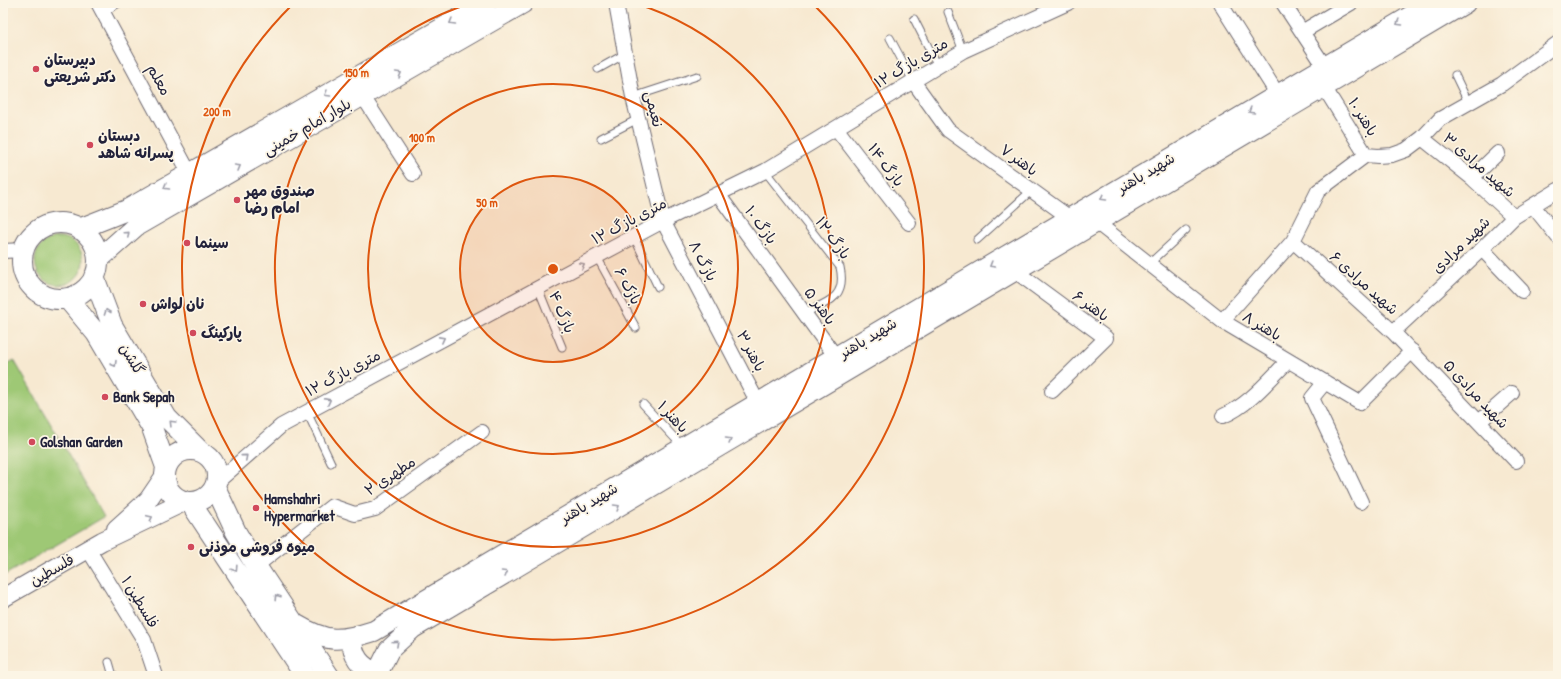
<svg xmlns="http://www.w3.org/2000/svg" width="1561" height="679" font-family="'Patrick Hand','Playpen Sans Arabic',sans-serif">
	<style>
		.green { fill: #9ec874; stroke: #607558 }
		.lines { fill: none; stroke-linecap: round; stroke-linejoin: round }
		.service-casing { stroke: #6d6870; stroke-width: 9 }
		.minor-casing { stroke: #6d6870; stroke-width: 16 }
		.tertiary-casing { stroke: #6d6870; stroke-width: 20 }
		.secondary-casing { stroke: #6d6870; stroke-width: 22 }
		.service { stroke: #fff; stroke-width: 7 }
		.minor { stroke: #fff; stroke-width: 14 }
		.tertiary { stroke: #fff; stroke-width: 18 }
		.secondary { stroke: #fff; stroke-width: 20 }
		.oneway { stroke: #9c9ca7 }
		.ring { fill: none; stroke: #de560e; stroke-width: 2 }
		.poi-dot { fill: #d1495b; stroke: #fcf5e5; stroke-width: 1.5 }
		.labels { text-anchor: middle; stroke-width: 3.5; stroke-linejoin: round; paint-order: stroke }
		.poi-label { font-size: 15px; font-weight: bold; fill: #22223b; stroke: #fcf5e5; text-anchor: start }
		.street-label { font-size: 15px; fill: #22223b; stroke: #fcf5e5 }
		.centre { fill: #de560e; stroke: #fcf5e5; stroke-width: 2 }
		.ring-label { font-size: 12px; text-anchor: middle; font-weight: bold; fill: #de560e; stroke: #fcf5e5; stroke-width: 3.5; stroke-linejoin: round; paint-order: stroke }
	</style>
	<rect width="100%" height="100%" fill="#fcf5e5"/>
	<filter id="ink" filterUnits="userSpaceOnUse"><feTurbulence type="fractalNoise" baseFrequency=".025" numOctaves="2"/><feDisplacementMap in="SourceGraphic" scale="8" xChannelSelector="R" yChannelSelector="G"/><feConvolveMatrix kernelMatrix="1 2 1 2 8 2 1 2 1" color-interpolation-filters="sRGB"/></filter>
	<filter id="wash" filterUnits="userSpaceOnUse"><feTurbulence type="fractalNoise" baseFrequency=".012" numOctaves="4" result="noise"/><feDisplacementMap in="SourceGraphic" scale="16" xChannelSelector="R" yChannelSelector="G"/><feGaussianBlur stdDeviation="0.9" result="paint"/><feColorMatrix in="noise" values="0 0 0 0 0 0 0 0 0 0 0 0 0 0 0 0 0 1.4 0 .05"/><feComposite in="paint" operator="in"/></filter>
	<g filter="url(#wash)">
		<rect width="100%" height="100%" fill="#f7e9d1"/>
		<path class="green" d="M35 261a24 24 0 1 1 48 0a24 24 0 1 1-48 0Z
			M14,360L104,517L3,576V367Z"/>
	</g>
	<g filter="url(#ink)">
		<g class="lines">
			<g class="service-casing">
				<path id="service" d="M104,12L119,3
					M948,12L963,51
					M914,19L938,66
					M890,38L913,81
					M598,69L625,54
					M1455,75L1468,102
					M633,97L697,76
					M601,138L638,119
					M765,171L840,267C847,298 828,302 804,313
					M634,237L658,287
					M977,240L1032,190
					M597,257L636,328
					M1149,264L1186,230
					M538,288L562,347
					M643,404L682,446
					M307,412L331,463
					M109,662L113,676"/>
			</g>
			<g class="minor-casing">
				<path id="minor" d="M98,3L190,174
					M616,3L633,97L663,221L758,403
					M1220,3L1278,95
					M1283,3L1325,67
					M1302,32L1351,3
					M913,81L948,130L1070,218
					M1324,87L1366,155L1378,156L1392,155L1406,150L1422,138L1440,119L1502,84L1558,43
					M362,95L413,174
					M836,128L909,223
					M1422,138L1472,178L1514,217
					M1472,178L1498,153
					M718,194L836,357
					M1533,206L1558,237
					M1096,222L1222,321L1360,403L1412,351
					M1293,241L1393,332L1516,461
					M1482,249L1522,291
					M3,251L23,250
					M1015,271L1106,338L1052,391
					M1222,321L1293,241L1318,191L1366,155
					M1393,332L1482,249L1514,217L1558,190
					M1325,382L1312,398L1361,502
					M1223,416C1249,405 1268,381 1288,361
					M1479,422L1512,393
					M216,483L281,426L663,221L765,171L963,51L1068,3
					M88,549L144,640L156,676
					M256,566L332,506L355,514L375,509L482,432"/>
			</g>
			<g class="tertiary-casing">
				<path id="tertiary" d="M116,529L148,500L165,475
					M3,598L102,541L186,501"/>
			</g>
			<g class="secondary-casing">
				<path id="secondary" d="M22 261a38 38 0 1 1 76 0a38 38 0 1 1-76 0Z
					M79,229L127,210L486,3
					M98,260L136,226L523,3
					M94,277L112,325L167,418L200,451
					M67,298L96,333L152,428L166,467
					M165 476a26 26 0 1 1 52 0a26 26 0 1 1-52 0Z
					M215,487L236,532L256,566L329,676
					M190,502L305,676
					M295,624C327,643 340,642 374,631L1433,3
					M352,638C352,656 360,667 377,673
					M376,676L389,650L413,628L1465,3"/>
			</g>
			<use href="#service" class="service"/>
			<use href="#minor" class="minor"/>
			<use href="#tertiary" class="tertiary"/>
			<use href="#secondary" class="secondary"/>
		</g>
		<defs><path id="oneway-chevron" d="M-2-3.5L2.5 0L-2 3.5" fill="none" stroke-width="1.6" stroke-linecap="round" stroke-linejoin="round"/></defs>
		<g class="oneway">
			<use href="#oneway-chevron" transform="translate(452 22) rotate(150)"/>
			<use href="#oneway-chevron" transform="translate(1399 23) rotate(149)"/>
			<use href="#oneway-chevron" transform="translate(399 74) rotate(-30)"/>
			<use href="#oneway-chevron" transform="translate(327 94) rotate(150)"/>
			<use href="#oneway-chevron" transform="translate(1251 111) rotate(149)"/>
			<use href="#oneway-chevron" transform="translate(238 167) rotate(-30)"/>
			<use href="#oneway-chevron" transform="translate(166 187) rotate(150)"/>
			<use href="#oneway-chevron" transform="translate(1103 198) rotate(149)"/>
			<use href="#oneway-chevron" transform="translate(127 234) rotate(-42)"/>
			<use href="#oneway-chevron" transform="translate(582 265) rotate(-28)"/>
			<use href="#oneway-chevron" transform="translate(992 265) rotate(149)"/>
			<use href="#oneway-chevron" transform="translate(107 312) rotate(-110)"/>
			<use href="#oneway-chevron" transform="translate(442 339) rotate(-28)"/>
			<use href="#oneway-chevron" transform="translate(114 364) rotate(59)"/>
			<use href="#oneway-chevron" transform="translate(328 401) rotate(-28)"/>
			<use href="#oneway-chevron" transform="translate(172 423) rotate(-135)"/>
			<use href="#oneway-chevron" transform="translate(729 440) rotate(-31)"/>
			<use href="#oneway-chevron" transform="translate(245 457) rotate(-41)"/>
			<use href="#oneway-chevron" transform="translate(617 507) rotate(-31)"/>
			<use href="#oneway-chevron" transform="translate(150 518) rotate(-25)"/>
			<use href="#oneway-chevron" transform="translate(235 569) rotate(57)"/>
			<use href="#oneway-chevron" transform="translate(505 573) rotate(-31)"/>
			<use href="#oneway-chevron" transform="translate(277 597) rotate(-123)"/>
			<use href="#oneway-chevron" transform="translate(396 643) rotate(-43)"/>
		</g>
	</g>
	<circle cx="553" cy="269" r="93" fill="#de560e" fill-opacity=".12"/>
	<g class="ring">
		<circle cx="553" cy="269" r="93"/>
		<circle cx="553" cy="269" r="185"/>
		<path d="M634 3A278 278 0 1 1 472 3"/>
		<path d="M813 4A371 371 0 1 1 293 4"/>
	</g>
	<g class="poi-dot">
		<circle cx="36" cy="69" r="4"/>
		<circle cx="90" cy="145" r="4"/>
		<circle cx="237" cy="200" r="4"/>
		<circle cx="187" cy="243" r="4"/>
		<circle cx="143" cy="304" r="4"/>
		<circle cx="193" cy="333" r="4"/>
		<circle cx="105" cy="397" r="4"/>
		<circle cx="32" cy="442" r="4"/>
		<circle cx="256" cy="508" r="4"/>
		<circle cx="191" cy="547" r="4"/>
	</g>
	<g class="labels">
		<g class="poi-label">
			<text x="44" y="65">دبیرستان<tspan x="44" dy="17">دکتر شریعتی</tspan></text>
			<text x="98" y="141">دبستان<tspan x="98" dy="17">پسرانه شاهد</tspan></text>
			<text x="245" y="196">صندوق مهر<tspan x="245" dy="17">امام رضا</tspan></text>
			<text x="195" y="248">سینما</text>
			<text x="151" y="309">نان لواش</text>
			<text x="201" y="338">پارکینگ</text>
			<text x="113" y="402">Bank Sepah</text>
			<text x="40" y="447">Golshan Garden</text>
			<text x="264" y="504">Hamshahri<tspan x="264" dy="17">Hypermarket</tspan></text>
			<text x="199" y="552">میوه فروشی موذنی</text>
		</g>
		<g class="street-label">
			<text transform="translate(911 63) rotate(-31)" y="5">۱۲ متری بازگ</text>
			<text transform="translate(159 80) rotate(62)" y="5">معلم</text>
			<text transform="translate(654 109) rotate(77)" y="5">نعیمی</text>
			<text transform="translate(1363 117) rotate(58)" y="5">باهنر ۱۰</text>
			<text transform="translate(307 127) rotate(-30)" y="5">بلوار امام خمینی</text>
			<text transform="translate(1019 160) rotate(36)" y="5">باهنر ۷</text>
			<text transform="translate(886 165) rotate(53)" y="5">بازگ ۱۴</text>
			<text transform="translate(1479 165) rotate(41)" y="5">شهید مرادی ۳</text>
			<text transform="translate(1146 173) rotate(-31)" y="5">شهید باهنر</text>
			<text transform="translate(629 221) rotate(-28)" y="5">۱۲ متری بازگ</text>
			<text transform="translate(761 225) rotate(54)" y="5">بازگ ۱۰</text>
			<text transform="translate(833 238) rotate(54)" y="5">بازگ ۱۲</text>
			<text transform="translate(1461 245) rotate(-44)" y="5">شهید مرادی</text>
			<text transform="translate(703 261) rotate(62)" y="5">بازگ ۸</text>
			<text transform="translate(1364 283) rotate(42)" y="5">شهید مرادی ۶</text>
			<text transform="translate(628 286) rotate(62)" y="5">بازک ۶</text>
			<text transform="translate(820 306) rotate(54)" y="5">باهنر ۵</text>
			<text transform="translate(1091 306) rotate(36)" y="5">باهنر ۶</text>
			<text transform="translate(562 312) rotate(67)" y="5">بازگ ۴</text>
			<text transform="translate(1262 326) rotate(31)" y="5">باهنر ۸</text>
			<text transform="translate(868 338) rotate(-31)" y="5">شهید باهنر</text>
			<text transform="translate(751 351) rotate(62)" y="5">باهنر ۳</text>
			<text transform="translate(132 359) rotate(59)" y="5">گلشن</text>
			<text transform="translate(343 373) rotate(-28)" y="5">۱۲ متری بازگ</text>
			<text transform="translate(1476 394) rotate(47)" y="5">شهید مرادی ۵</text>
			<text transform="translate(673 417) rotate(47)" y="5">باهنر ۱</text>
			<text transform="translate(390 476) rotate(-34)" y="5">مطهری ۲</text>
			<text transform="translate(589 503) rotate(-31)" y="5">شهید باهنر</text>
			<text transform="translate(52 570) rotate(-30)" y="5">فلسطین</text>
			<text transform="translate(140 602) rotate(59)" y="5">فلسطین ۱</text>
		</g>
	</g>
	<circle cx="553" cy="269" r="6" class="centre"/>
	<g class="ring-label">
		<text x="356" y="77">150 m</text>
		<text x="217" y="116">200 m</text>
		<text x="422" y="142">100 m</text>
		<text x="487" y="207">50 m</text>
	</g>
	<rect width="1561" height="679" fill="none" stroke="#fcf5e5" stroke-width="16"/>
</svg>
